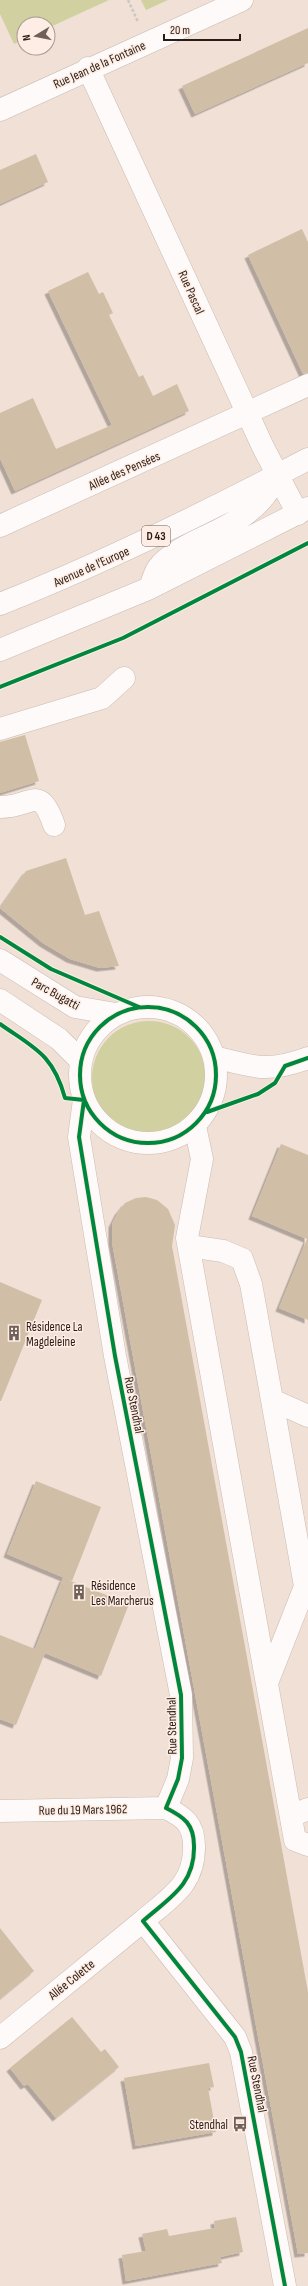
<svg xmlns="http://www.w3.org/2000/svg" width="308" height="2286" font-family="'Sofia Sans Condensed',sans-serif">
	<style>
		.green { fill: #d1d0a1 }
		.building { fill: #d1bea7; filter: url(#shadow) }
		.lines { fill: none; stroke-linecap: round; stroke-linejoin: round }
		.minor-casing { stroke: #cabcb3; stroke-width: 23 }
		.major-casing { stroke: #cabcb3; stroke-width: 23 }
		.path { stroke: #cdc6c3; stroke-width: 2.5; stroke-dasharray: 3 2; stroke-linecap: butt }
		.minor { stroke: #fdfaf9; stroke-width: 22 }
		.major { stroke: #fdfaf9; stroke-width: 22 }
		.cycleway-casing { stroke: #fdede4; stroke-width: 6 }
		.cycleway { stroke: #00873e; stroke-width: 4 }
		.labels { text-anchor: middle; stroke-width: 3; stroke-linejoin: round; paint-order: stroke }
		.shield { fill: #fdede4; stroke: #695b52; stroke-width: 1 }
		.shield-label { font-size: 12px; font-weight: bold; fill: #2a1c14 }
		.street-label { font-size: 13px; fill: #2a1c14; stroke: #fdede4 }
		.poi-label { font-size: 13px; fill: #2a1c14; stroke: #fdede4; text-anchor: start }
	</style>
	<defs>
		<filter id="shadow"><feDropShadow dx="-3.5" dy="3.5" stdDeviation="0" flood-color="#0004"/></filter>
	</defs>
	<rect width="100%" height="100%" fill="#f0e0d5"/>
	<path class="green" d="M0,0H109L48,28V24H24V39L14,44L0,14Z
		M141,0H168L146,10Z
		M92 1078a57 57 0 1 1 114 0a57 57 0 1 1-114 0Z"/>
	<path class="building" d="M308,28V63L195,114L182,86Z
		M36,154L48,182L0,204V170Z
		M302,229L308,242V373L303,374L248,255Z
		M88,272L99,294L103,292L113,313L109,315L139,377L143,375L153,396L177,384L189,411L15,491L0,458V413L33,398L56,449L112,425L48,291Z
		M25,735L39,781L0,793V742Z
		M66,858L85,915L99,911L119,966L100,968L70,959L43,943L0,908L26,871Z
		M281,1144L308,1155V1320L279,1308L307,1239L252,1216Z
		M146,1197L157,1200L168,1209L175,1225L172,1246L308,1992V2253L298,2254L112,1242V1224L118,1212L125,1203L136,1198Z
		M0,1282L42,1300L1,1401H0Z
		M36,1481L101,1507L72,1581L7,1554Z
		M63,1578L129,1604L101,1676L45,1653L16,1725L0,1719V1635L35,1649Z
		M0,1928L34,1971L0,1999Z
		M72,2017L101,2052L105,2049L119,2067L56,2118L28,2084L24,2086L10,2068Z
		M209,2063L214,2087L208,2088L216,2132L136,2146L124,2078Z
		M236,2217L243,2252L220,2257L222,2263L126,2281L122,2255L146,2251L142,2234L167,2229L169,2236L215,2228L214,2221Z"/>
	<g class="lines">
		<g class="minor-casing">
			<path id="minor" d="M88,68L263,447L298,514
				M0,110L242,0
				M0,526L308,385
				M0,729L102,698L124,678
				M0,807C31,808 39,782 54,825
				M0,960L75,1007L116,1014
				M0,1000L59,1039L81,1061
				M80 1075a68 68 0 1 1 136 0a68 68 0 1 1-136 0Z
				M214,1057C254,1067 267,1073 308,1058
				M84,1100L79,1137L115,1356L181,1695L182,1758L178,1779L166,1808C184,1817 194,1824 194,1846C195,1885 169,1898 143,1921L235,2037L241,2052L285,2286
				M195,1126L202,1159L187,1238L295,1840L308,1845
				M189,1246L223,1251L242,1259L251,1284L272,1400L308,1416
				M272,1400L305,1586L308,1587
				M267,1683L308,1579
				M0,1811L166,1808
				M291,1816L308,1809
				M0,2038L143,1921"/>
		</g>
		<g class="major-casing">
			<path id="major" d="M150,588C152,582 154,574 158,568C167,556 183,548 196,541C229,526 262,511 277,475
				M0,604C106,562 207,512 308,459
				M0,650L150,588L308,508"/>
		</g>
		<path class="path" d="M128,0L138,22"/>
		<use href="#minor" class="minor"/>
		<use href="#major" class="major"/>
		<g class="cycleway-casing">
			<path id="cycleway" d="M0,687L123,638L308,543
				M0,937L51,969L139,1007
				M80 1075a68 68 0 1 1 136 0a68 68 0 1 1-136 0Z
				M0,1024C34,1048 53,1054 65,1098L84,1100
				M84,1100L79,1137L115,1356L181,1695L182,1758L178,1779L166,1808C184,1817 194,1824 194,1846C195,1885 169,1898 143,1921L235,2037L241,2052L285,2286
				M207,1112L258,1094L275,1083L285,1066L308,1058"/>
		</g>
		<use href="#cycleway" class="cycleway"/>
	</g>
	<defs>
		<g id="building-bare" transform="scale(1.2)"><path d="M-4-6H4V6H1V3H-1V6H-4ZM-2.5-4.3h1.7v1.8h-1.7ZM.8-4.3h1.7v1.8H.8ZM-2.5-1h1.7V.8h-1.7ZM.8-1h1.7V.8H.8Z" fill="#6f6158" stroke="#fdede4" stroke-width="2.5" paint-order="stroke"/></g>
		<g id="bus-bare" transform="scale(1.2)"><path d="M-5-6H5V4H4V6H2V4H-2V6H-4V4H-5ZM-3.5-4V0h7V-4ZM-3.5 1.2v1.5H-2V1.2ZM2 1.2v1.5H3.5V1.2Z" fill="#6f6158" stroke="#fdede4" stroke-width="2.5" paint-order="stroke"/></g>
	</defs>
	<g fill-rule="evenodd">
		<use href="#building-bare" x="14" y="1333"/>
		<use href="#building-bare" x="79" y="1592"/>
		<use href="#bus-bare" x="240" y="2124"/>
	</g>
	<g class="labels">
		<rect class="shield" x="142" y="526" width="28" height="20" rx="3"/>
		<g class="shield-label">
			<text x="156" y="540">D 43</text>
		</g>
		<g class="street-label">
			<text transform="translate(99 64) rotate(-24)" y="5">Rue Jean de la Fontaine</text>
			<text transform="translate(192 292) rotate(66)" y="5">Rue Pascal</text>
			<text transform="translate(124 470) rotate(-24)" y="5">Allée des Pensées</text>
			<text transform="translate(91 566) rotate(-24)" y="5">Avenue de l'Europe</text>
			<text transform="translate(56 993) rotate(29)" y="5">Parc Bugatti</text>
			<text transform="translate(135 1405) rotate(79)" y="5">Rue Stendhal</text>
			<text transform="translate(171 1726) rotate(-91)" y="5">Rue Stendhal</text>
			<text transform="translate(83 1809) rotate(-1)" y="5">Rue du 19 Mars 1962</text>
			<text transform="translate(71 1979) rotate(-39)" y="5">Allée Colette</text>
			<text transform="translate(258 2084) rotate(79)" y="5">Rue Stendhal</text>
		</g>
		<g class="poi-label">
			<text x="26" y="1331">Résidence La<tspan x="26" dy="15">Magdeleine</tspan></text>
			<text x="91" y="1590">Résidence<tspan x="91" dy="15">Les Marcherus</tspan></text>
			<text x="228" y="2129" text-anchor="end">Stendhal</text>
		</g>
	</g>
	<g transform="translate(36 36) rotate(260)"><circle r="19" fill="#fdede4" stroke="#a99991"/>
	<path d="M0-3L7 15L0 10L-7 15Z" fill="#6f6158"/>
	<text y="-6" font-size="11" font-weight="bold" text-anchor="middle" fill="#2a1c14">N</text>
	</g>
	<path d="M164 34v6h76v-6" fill="none" stroke="#2a1c14" stroke-width="2"/>
	<text x="170" y="34" font-size="12" fill="#2a1c14" stroke="#fdede4" stroke-width="3" paint-order="stroke">20 m</text>
</svg>
